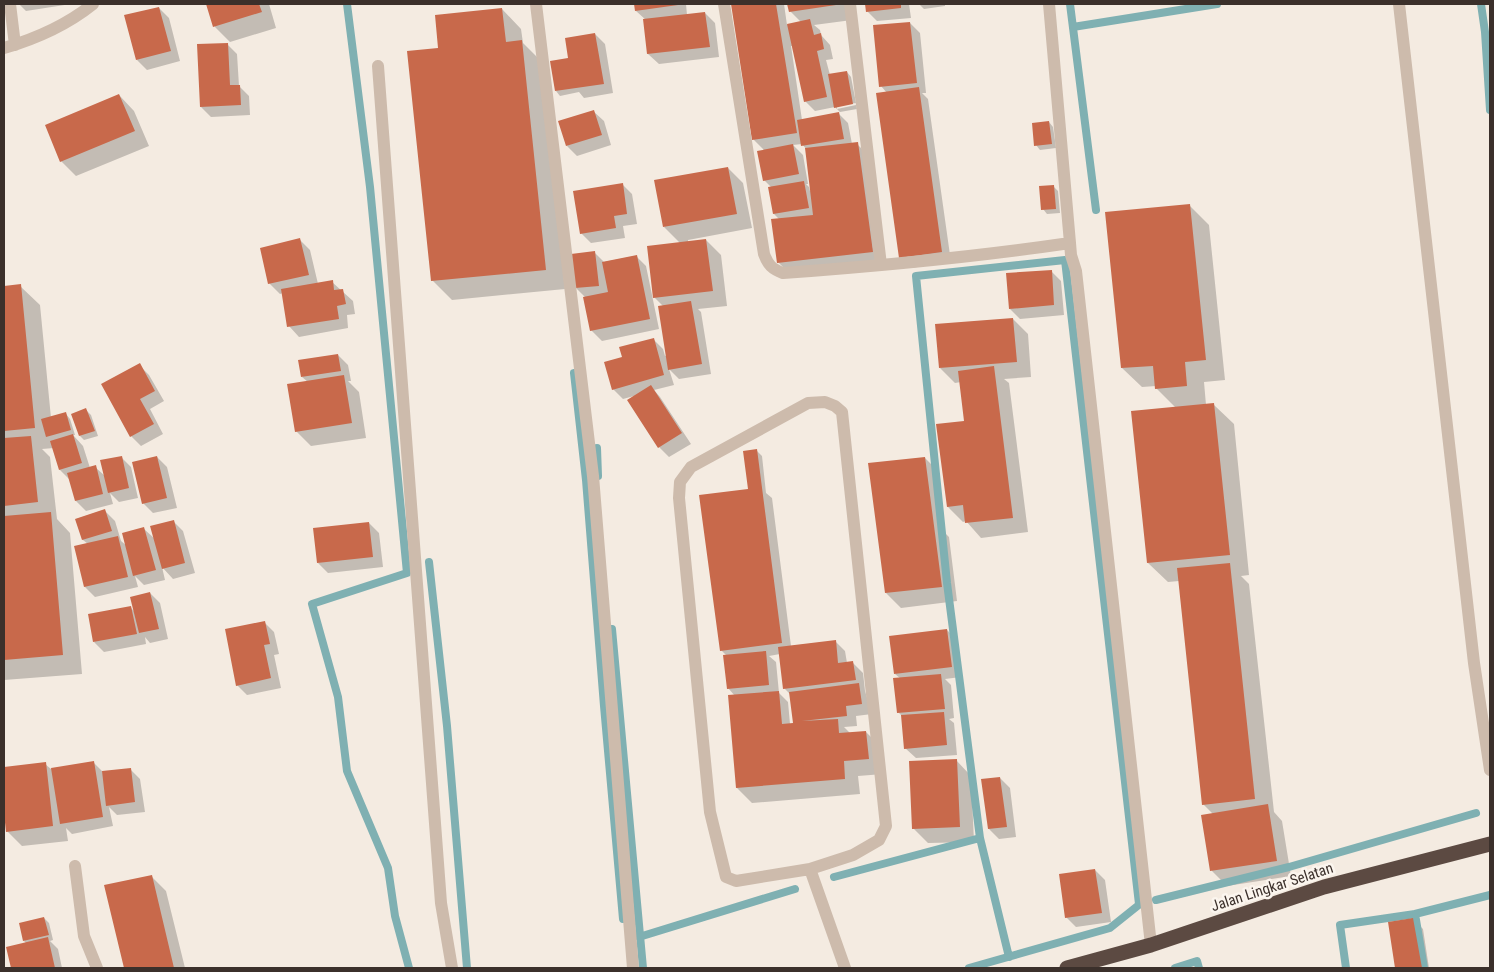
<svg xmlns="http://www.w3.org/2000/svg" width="1494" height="972" font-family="'Roboto Condensed',sans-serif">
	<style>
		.shadow { fill: #0003; fill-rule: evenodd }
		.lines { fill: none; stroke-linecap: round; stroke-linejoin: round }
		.stream { stroke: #7fb0b2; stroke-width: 8 }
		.building { fill: #c8694b }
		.minor { stroke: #cdbbac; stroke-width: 12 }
		.highway { stroke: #5c4a42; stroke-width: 15 }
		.labels { text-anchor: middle; stroke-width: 5; stroke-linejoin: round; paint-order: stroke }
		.street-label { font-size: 15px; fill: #3b302b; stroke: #fbf5ee }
	</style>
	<rect width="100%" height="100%" fill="#f4ebe1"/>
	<path class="shadow" d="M19,4H71L26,11Z
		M207,4H269L276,28L230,42L215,27Z
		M635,4H686L687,15L705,13L715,23L719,57L659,64L648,54L646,20L636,11Z
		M732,4H784L787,25L801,22L790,11L789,4H850L852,20L814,25L820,30L821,35L830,45L833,59L826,60L830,75L847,72L851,77L856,103L837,106V109L856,105L857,109L840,112L835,107L815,111L805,101L793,46H791L802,120L838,113L848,123L852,144H857L867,154L882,262L788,272L778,262L780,220L774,214L772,188L764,180L765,151L754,140ZM802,144L807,150L812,191H810L809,187L806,184H808L803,155L793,145Z
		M866,4H909L911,18L877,21L867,11Z
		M919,4H945V6L924,9Z
		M159,8L169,18L180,61L147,70L137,60Z
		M502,9L521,29L523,43L541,61L565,289L452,300L432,280L440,49Z
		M910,23L920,33L926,93H922L928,99L951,262L911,268L887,93L881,86Z
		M595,34L605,44L613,93L584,98L579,92L560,96L556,91Z
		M227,44L237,54L239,86L249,96L250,115L211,117L201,107Z
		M119,95L134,111L149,146L76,176L61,161Z
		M593,111L604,121L611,145L577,156L567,146Z
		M1049,122L1053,127L1056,148L1040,150L1036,145Z
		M728,168L743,183L752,228L688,240V242L706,240L721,255L727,306L698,309L701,312L711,374L679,379L669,369L674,385L654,390L660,397L691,444L669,457L659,447L634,396L623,399L613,389L624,358L653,339L663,349L665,356L667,355L664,307L653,296L680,243L664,227Z
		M622,184L632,194L637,224L623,226L625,238L591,243L581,233Z
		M1053,186L1058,191L1060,213L1047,214L1043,209Z
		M1189,205L1209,225L1225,380L1204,382L1206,405H1214L1234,424L1249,575L1241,576L1249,584L1274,812L1282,821L1291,876L1227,886L1212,871L1214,815L1203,804L1179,581L1168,582L1148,563L1176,408L1156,388V386L1142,387L1122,368Z
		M300,240L310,250L318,284L332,282L353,301L355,314L347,315L348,328L299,337L289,326L283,293L280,294L269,283Z
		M595,253L604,262L636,256L646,266L659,329L602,341L591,330L586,298L576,288Z
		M1051,271L1061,281L1064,315L1020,319L1010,309Z
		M20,286L40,305L51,418L66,414L70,419L75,435H73L83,446L90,468L95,467L105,476L121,457L131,467L138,498L119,502L110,493L113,504L86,511L76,501L70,480L60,470L54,448L42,449L50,457L57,519L70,533L82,674L4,680V287Z
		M1013,319L1028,334L1031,377L1004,379L1009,383L1028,532L981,538L966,521L963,522L948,507L966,422L961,382L955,383L940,368Z
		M338,355L348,365L351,381H348L359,392L366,438L311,446L296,431L308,382L302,377Z
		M139,365L149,375L164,401L150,409L163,434L141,446L131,436Z
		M86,410L91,415L98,436L84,440L80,436Z
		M757,451L762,456L766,493L772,498L791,646L835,641L845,651L847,663H853L863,673L865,691L872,714L856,716L857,726L844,727L850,733L866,732L881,747L883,774L858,776L860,794L752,803L737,788L735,696L728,688L726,655L721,650ZM780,654L784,688L791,695L796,724H790L788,702L779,693L776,662L769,656Z
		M157,457L167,467L177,508L153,513L143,503Z
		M925,458L935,468L944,532L949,537L957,601L901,608L886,593L870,464Z
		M105,511L115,521L121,541L127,546L144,529L155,539L173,521L183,531L195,573L173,579L162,567L165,580L144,585L135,576L138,587L95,597L85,587L88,544L83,540L77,519Z
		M369,523L379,533L383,567L328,573L318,563Z
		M150,593L160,603L168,639L150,643L145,637L146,644L104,652L94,642L131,608L135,612Z
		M264,622L274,632L279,654L274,655L281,688L247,695L237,685Z
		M947,630L957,640L961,677L945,679L951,685L954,718L949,719L954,723L957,755L916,758L905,748L902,716L898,712L901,679L895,674Z
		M956,760L971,776L974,842L928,843L913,828Z
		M93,762L103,772L130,769L140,779L145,812L117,815L109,807L113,826L72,834L66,828L68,841L22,846L7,831L4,803V768L45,764L51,769Z
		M1000,778L1010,788L1016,837L999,839L989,829Z
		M1095,870L1105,880L1111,922L1076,927L1066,917Z
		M151,876L166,891L185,968H125L105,886Z
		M44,918L49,923L53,940L50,941L58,949L62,968H12L7,948L27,944L24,941Z
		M1413,919L1423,929L1429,968H1396L1389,923Z"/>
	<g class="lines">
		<path class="stream" d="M347,4L370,187L407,573L312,604L338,697L347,771L388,868L395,916L409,968
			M1070,4L1096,210
			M1481,4L1485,32L1490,110
			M1073,27L1217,4
			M574,373L586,480L604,706L623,919
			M597,448L598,476
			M429,562L447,726L467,968
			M612,629L643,968
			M834,877L980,838
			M1156,900L1289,867L1476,813
			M639,937L795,889
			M1009,957L980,838L947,583L916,276L1065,260L1139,904
			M969,968L1110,928L1140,904
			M1175,968L1197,961L1199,968
			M1346,968L1340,925L1415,914
			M1424,968L1415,914L1490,895"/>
	</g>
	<path class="building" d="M206,4H259L262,12L213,27Z
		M634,4H678V5L635,11Z
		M731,4H776L797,133L752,140Z
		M787,4H836V5L789,12Z
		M865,4H901V8L866,12Z
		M159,7L171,51L136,60L124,15Z
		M502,8L506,42L522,40L546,270L431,281L407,51L438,48L435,15Z
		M705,12L710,47L647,54L643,19Z
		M810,19L814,35L821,33L824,49L817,51L827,97L804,102L787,24Z
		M910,22L917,83L879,87L873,25Z
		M595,33L604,84L555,91L550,61L568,58L565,38Z
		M228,43L230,85H240L241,105L200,107L197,44Z
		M847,71L853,104L834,108L828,74Z
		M919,87L942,252L899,258L876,93Z
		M119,94L135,131L60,162L45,125Z
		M594,110L602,135L566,146L558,121Z
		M839,112L844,139L801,146L797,120Z
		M1049,121L1052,144L1034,146L1032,123Z
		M858,142L873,252L777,263L771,219L813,215L805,148Z
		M793,144L799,174L763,181L757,151Z
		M728,167L737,214L663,227L654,180Z
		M804,181L809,208L773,214L768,187Z
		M623,183L627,214L614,216L616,228L580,234L573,191Z
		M1054,185L1056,209L1041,210L1039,186Z
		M1190,204L1206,360L1185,362L1187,386L1155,389L1153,366L1121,368L1105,212Z
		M300,238L309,275L268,284L260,248Z
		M706,239L713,291L653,298L647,246Z
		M595,251L599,286L575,288L571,254Z
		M637,255L650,319L590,331L583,297L608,292L602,262Z
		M1052,270L1054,305L1009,309L1006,273Z
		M333,280L334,290L343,289L346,304L337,306L339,319L287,327L281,289Z
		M21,284L35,428L4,431V286Z
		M691,301L702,364L668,370L658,306Z
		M1013,318L1017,362L939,368L935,324Z
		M654,338L664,375L612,390L604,362L622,357L619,347Z
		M338,354L341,371L301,377L298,360Z
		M140,363L155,391L140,399L154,424L130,437L101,384Z
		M994,366L1013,518L965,523L963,505L947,507L936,424L964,421L958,371Z
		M344,375L352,423L295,432L287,384Z
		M651,385L682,433L658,448L627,400Z
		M1214,403L1230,555L1147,563L1131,411Z
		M86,408L95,431L79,436L71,414Z
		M66,412L71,430L46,437L41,419Z
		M73,434L82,463L59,470L50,441Z
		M31,436L38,502L4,506V438Z
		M757,449L782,643L720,651L699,495L748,489L743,451Z
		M122,456L129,488L108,493L100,460Z
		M157,456L167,498L142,504L132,462Z
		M925,457L942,587L885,593L868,463Z
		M96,465L103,494L75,501L67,473Z
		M105,509L112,531L82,540L75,519Z
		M51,512L63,655L4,660V516Z
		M174,520L185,563L162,569L150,526Z
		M369,522L373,557L317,563L313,528Z
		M144,527L156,570L133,576L122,533Z
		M118,536L128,577L84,587L74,546Z
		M1230,563L1255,799L1202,805L1177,568Z
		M150,592L159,629L139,633L130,597Z
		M131,606L137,634L93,642L88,614Z
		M265,621L270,644L264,645L271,678L236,686L225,629Z
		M947,629L952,667L894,674L889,636Z
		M836,640L838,663L853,661L856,680L783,689L778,647Z
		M766,651L769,685L727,689L723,655Z
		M941,674L945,709L897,713L893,678Z
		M859,683L862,704L846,706L847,716L802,721L838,719L839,733L866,731L869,759L844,761L845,779L736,788L728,695L779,691L782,724L793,723L789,692Z
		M944,712L947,745L904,749L901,715Z
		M957,759L960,827L912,829L909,761Z
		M94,761L103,817L60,824L51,768Z
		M46,762L53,826L6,832L4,813V767Z
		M131,768L135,802L106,806L102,771Z
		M1000,777L1007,827L988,829L981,779Z
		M1268,804L1277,861L1210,871L1201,815Z
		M1095,869L1102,913L1065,918L1059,874Z
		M152,875L174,968H124L104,885Z
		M44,917L49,935L23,941L19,923Z
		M1413,918L1422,968H1395L1388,922Z
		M48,937L55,968H11L6,947Z"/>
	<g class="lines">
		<path class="minor" d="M10,4L15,45
			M536,4L593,476L633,968
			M724,4L764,254C768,265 772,269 783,273C879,266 974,257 1070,243L1071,255L1076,271L1151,945
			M850,4L881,265
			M1049,4L1070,243
			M1399,4L1474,663L1490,770
			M4,48C35,39 68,24 93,4
			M378,66L441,903L452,968
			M825,402L835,406L842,412L886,826L879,840L853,855L810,869L736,881L726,877L710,812L679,498L680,482L691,467L808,403Z
			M75,866L84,936L97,968
			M810,869L845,968"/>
		<path class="highway" d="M1067,968L1151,945L1324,887L1490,844"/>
	</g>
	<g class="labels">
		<g class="street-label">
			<text transform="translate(1272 887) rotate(-18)" y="5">Jalan Lingkar Selatan</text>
		</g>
	</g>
	<rect width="1494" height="972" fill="none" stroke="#3b302b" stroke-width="10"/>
</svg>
